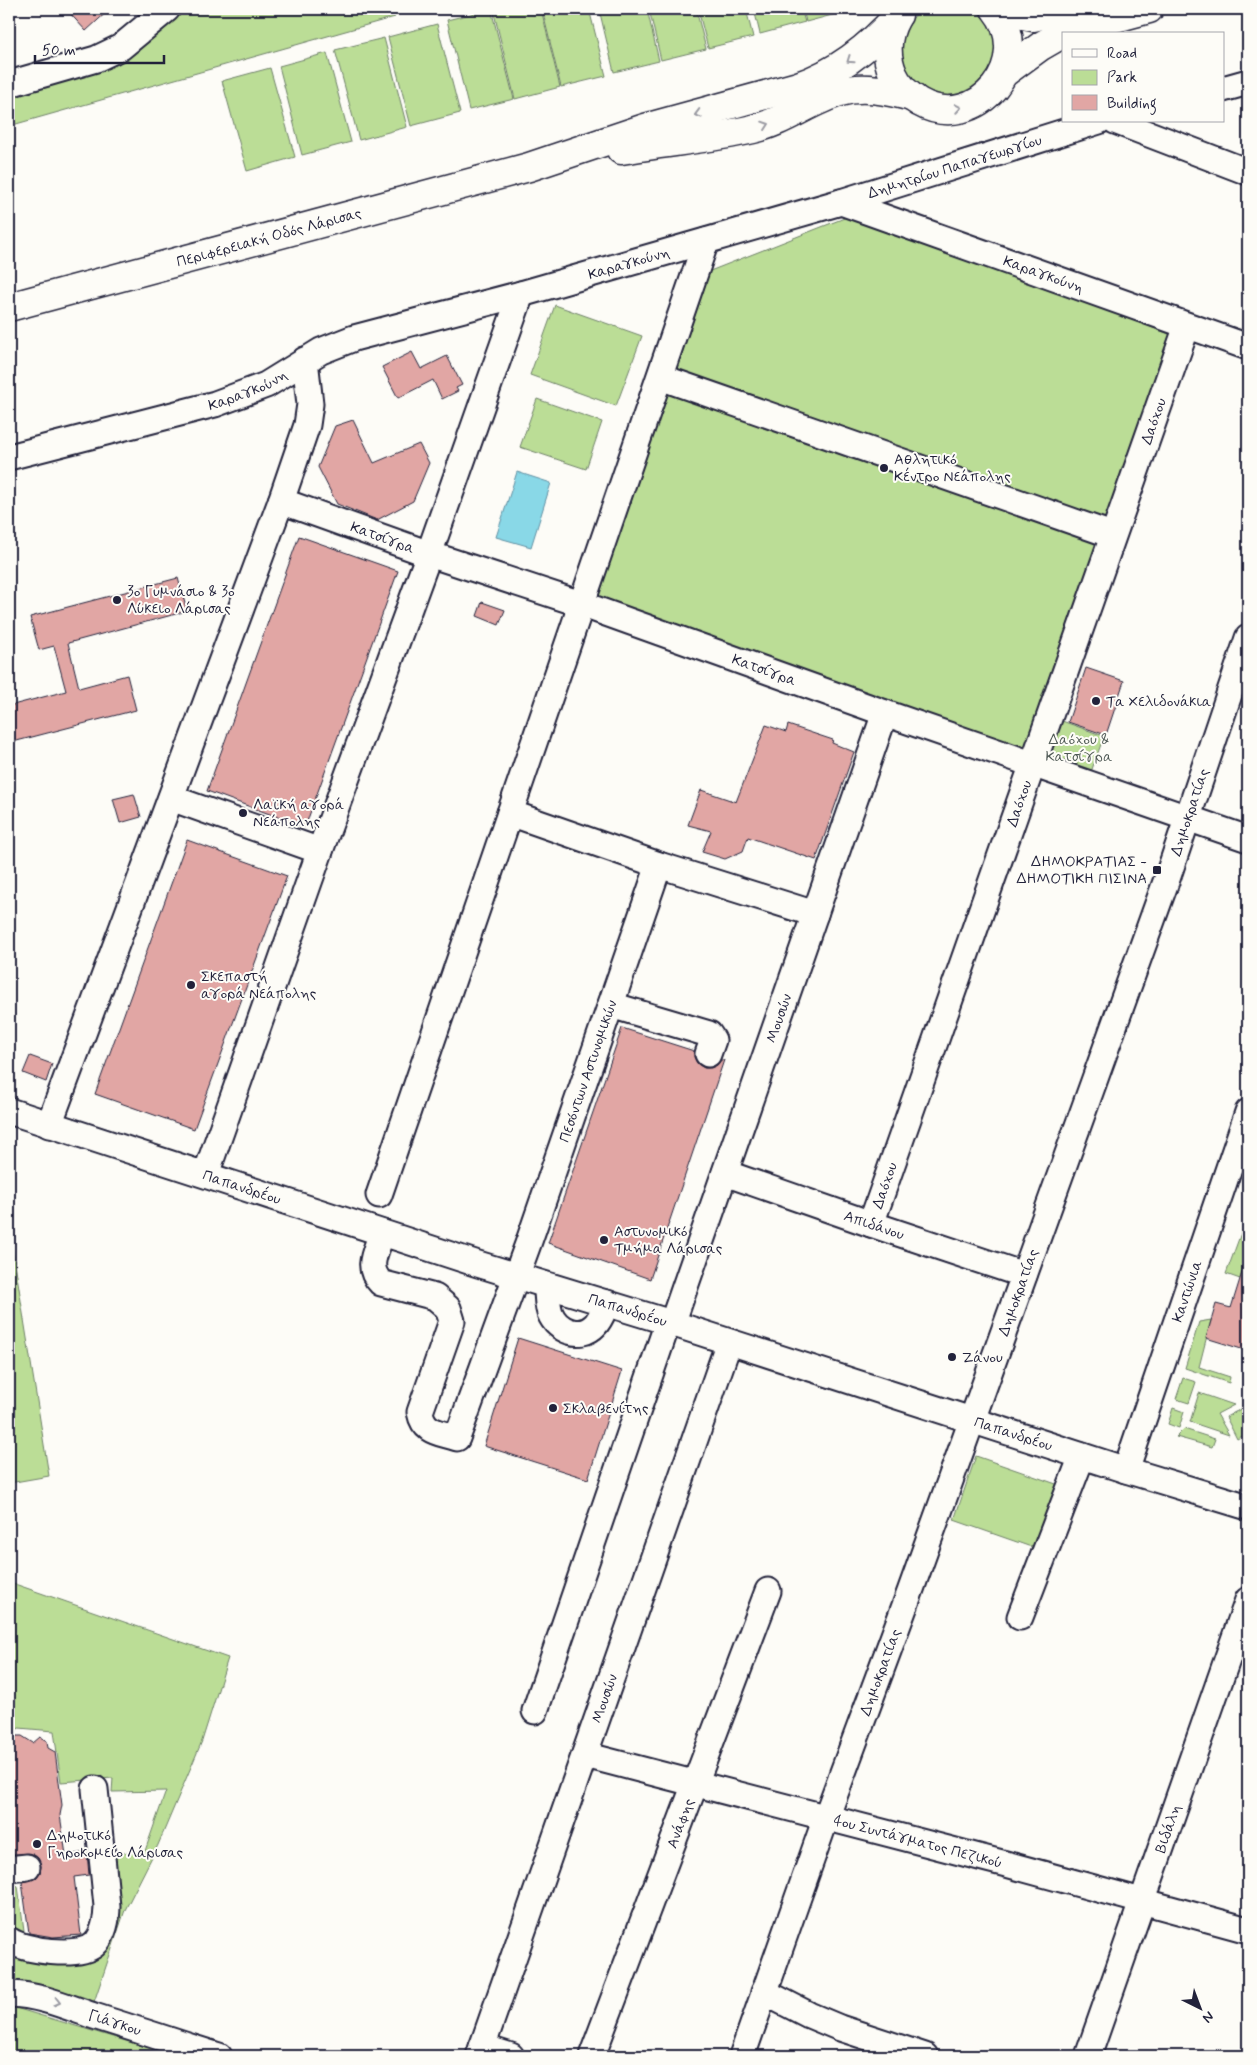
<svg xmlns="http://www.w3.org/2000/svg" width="1257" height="2065" font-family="Mynerve,sans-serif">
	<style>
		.green { fill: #bbdd96; stroke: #6e8068 }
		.water { fill: #89d8e7; stroke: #608fa2 }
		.building { fill: #e1a6a4; stroke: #22223b }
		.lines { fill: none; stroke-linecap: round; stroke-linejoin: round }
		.minor-casing { stroke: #22223b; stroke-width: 29 }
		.highway-casing { stroke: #22223b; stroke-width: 31 }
		.minor { stroke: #fdfcf7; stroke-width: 25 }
		.highway { stroke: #fdfcf7; stroke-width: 28 }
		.oneway { stroke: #9a9aa2 }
		.poi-dot { fill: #22223b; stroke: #fdfcf7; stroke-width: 2 }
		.labels { text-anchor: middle; stroke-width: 4; stroke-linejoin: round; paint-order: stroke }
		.street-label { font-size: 15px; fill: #22223b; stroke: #fdfcf7 }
		.poi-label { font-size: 15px; fill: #22223b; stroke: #fdfcf7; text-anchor: start }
		.park-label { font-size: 15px; fill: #505a56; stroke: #fdfcf7 }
	</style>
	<rect width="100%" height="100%" fill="#fdfcf7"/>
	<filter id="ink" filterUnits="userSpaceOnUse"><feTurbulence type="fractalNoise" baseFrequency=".02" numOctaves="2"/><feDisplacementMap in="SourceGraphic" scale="10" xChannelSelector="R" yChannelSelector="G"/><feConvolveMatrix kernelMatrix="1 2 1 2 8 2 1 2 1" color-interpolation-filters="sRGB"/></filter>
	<g filter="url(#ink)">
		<path class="green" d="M179,9H387L395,17L9,126V101L13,97L119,64Z
			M491,9L514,99L469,110L447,20Z
			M493,9H541L560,87L515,99Z
			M542,9H589L606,76L561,87Z
			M599,9H647L659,61L614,72Z
			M649,9H696L706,49L661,60Z
			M698,9H746L753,37L708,48Z
			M754,9H801L805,22L760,34Z
			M803,9H850L851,10L806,22Z
			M923,9H973C1032,50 958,128 915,81C907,73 901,62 901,51C901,33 909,18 923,9Z
			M437,24L460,113L411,126L388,37Z
			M384,38L407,127L359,140L335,50Z
			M327,53L351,142L302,155L279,66Z
			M270,68L295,157L247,171L222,81Z
			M852,215L1172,335L1026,752L597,600L710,271Z
			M555,305L642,336L616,406L530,375Z
			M537,399L602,422L586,469L520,447Z
			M1062,721L1104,736L1091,772L1049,757Z
			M1241,1233L1248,1235V1252L1240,1279L1226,1274Z
			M9,1238H11L49,1476L9,1483Z
			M1211,1320L1199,1367L1230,1377L1229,1383L1185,1368L1199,1322Z
			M1183,1378L1196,1382L1189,1403L1176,1399Z
			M1199,1393L1234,1405L1217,1414L1229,1435L1190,1422Z
			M1248,1405V1433L1237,1439L1226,1417Z
			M1173,1408L1184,1412L1179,1428L1168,1424Z
			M1184,1429L1215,1439L1212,1447L1176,1437Z
			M976,1456L1059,1485L1037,1549L954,1520Z
			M9,1582L228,1658L202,1741L158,1845L125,1910L93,2005L45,1993L9,1979V1946L67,1960L113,1904L114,1854L145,1851L166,1791L112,1792L113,1778L61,1782L54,1731L19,1728L9,1736Z
			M9,1883L18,1886L25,1939L9,1935Z
			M9,2006L176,2056H9Z"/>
		<path class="water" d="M517,472L551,483L531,547L496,537Z"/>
		<path class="building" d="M66,9H110L86,31Z
			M412,352L421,369L447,356L462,385L456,388L458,391L442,399L433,380L398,398L382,367Z
			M353,420L374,463L419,444L429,463L413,501L377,520L337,504L318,467L335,426Z
			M299,536L398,571L305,827L207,791Z
			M178,578L187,611L68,643L79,688L127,675L136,710L9,743V706L66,691L54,646L39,650L30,617Z
			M482,602L505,610L499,625L477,616Z
			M1086,668L1124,681L1106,735L1068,722Z
			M766,725L786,732L788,725L833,740L832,743L854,752L816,860L748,837L743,851L725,859L702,852L711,831L688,825L701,790L736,802Z
			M134,794L141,817L120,823L113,799Z
			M187,840L287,876L194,1129L95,1094Z
			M622,1028L694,1051V1057L697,1063L704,1068H711L717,1065L721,1060H724L650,1279L548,1243Z
			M30,1056L52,1064L46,1082L23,1073Z
			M1245,1263L1248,1264V1351L1206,1338L1216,1304L1231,1308Z
			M518,1338L622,1371L588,1479L484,1446Z
			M16,1736H22L33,1743L40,1737L47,1741L48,1748L55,1752L62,1805L60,1815L66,1855L87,1852L89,1875L74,1877L81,1935L53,1937L29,1933L22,1882L36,1878L40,1873L41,1866L38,1858L32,1854H11L9,1836V1740Z"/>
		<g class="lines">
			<g class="minor-casing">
				<g id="minor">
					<path d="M9,84L96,59L121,47L167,9"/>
					<path d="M1223,89L1248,82"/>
					<path d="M1115,121L1248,172"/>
					<path id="s1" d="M841,202L1248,347"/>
					<path d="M660,377L1112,535"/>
					<path id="s2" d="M9,457L215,404L266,385L321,351L354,338L521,294L841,202L1099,121"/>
					<path id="s3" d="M281,501L429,554L581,604L885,713L1248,839"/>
					<path d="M171,798L320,851"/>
					<path d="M510,813L659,865L815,914"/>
					<path d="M611,1005L709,1034L713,1040L708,1054"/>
					<path id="s4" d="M9,1111L478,1264L668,1322L1126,1470L1248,1507"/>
					<path d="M49,1125L281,501L307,425L310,404L305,360"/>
					<path id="s5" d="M725,1173L871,1224L1024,1275"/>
					<path d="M206,1174L320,851L429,554L521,294"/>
					<path d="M379,1195L706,241"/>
					<path id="s6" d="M871,1224L1187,326"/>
					<path id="s7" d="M382,1233C376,1252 365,1267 381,1283L435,1297L448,1308L452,1321L420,1412C424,1433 439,1432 457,1438L528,1244L659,865"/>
					<path d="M547,1286C547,1295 547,1304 550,1313C557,1331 581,1340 595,1325C601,1319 603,1311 607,1303"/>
					<path id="s8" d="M672,1324L885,713"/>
					<path id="s9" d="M1126,1470L1248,1112"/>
					<path d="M1020,1617L1082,1456"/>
					<path d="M535,1711L668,1322"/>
					<path id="s10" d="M585,1755L1006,1864L1248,1930"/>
					<path d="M9,1869L27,1867"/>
					<path d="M9,1940C25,1951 78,1958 94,1945C104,1936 107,1918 107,1906L95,1789"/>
					<path d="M764,1992L809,2015L840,2028L925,2056"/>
					<path id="s11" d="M9,1994C40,1995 65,2006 94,2016C136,2029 177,2043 219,2056"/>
					<path d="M482,2047L511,2056"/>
					<path id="s12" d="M479,2056L729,1342"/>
					<path id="s13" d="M592,2056L768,1591"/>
					<path id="s14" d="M742,2056L826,1818L910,1592L1168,876L1248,638"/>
					<path id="s15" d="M1088,2056L1248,1600"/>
				</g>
			</g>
			<g class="highway-casing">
				<g id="highway">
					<path d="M997,10L1033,17L1067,9"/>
					<path d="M896,18C886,36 885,55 893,74C898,86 908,95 919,102C977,135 1037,60 995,9"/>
					<path d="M1004,73L1041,46L1067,31L1149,9"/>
					<path d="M621,150C665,142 710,139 753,129C784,122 810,101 840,92C863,85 889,91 912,97"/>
					<path id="s16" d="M9,307L529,167L645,128L798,86C839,72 870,47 898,15"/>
				</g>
			</g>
			<use href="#minor" class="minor"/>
			<use href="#highway" class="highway"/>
		</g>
		<defs><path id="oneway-chevron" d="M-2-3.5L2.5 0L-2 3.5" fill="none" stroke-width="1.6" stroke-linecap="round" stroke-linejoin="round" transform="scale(1.25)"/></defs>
		<g class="oneway">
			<use href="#oneway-chevron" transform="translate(850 60) rotate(145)"/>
			<use href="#oneway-chevron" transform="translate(958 108) rotate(-10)"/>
			<use href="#oneway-chevron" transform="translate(698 114) rotate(165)"/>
			<use href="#oneway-chevron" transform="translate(766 125) rotate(-19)"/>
			<use href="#oneway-chevron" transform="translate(57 2002) rotate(14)"/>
		</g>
	</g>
	<g class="poi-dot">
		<circle cx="884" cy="468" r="5"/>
		<circle cx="117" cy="600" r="5"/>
		<circle cx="1096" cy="701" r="5"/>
		<circle cx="243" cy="813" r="5"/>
		<rect x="1152" y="865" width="10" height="10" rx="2.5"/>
		<circle cx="191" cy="985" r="5"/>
		<circle cx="604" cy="1240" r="5"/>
		<circle cx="952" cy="1357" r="5"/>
		<circle cx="553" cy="1408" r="5"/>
		<circle cx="37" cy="1844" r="5"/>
	</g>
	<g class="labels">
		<g class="street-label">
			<text dy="5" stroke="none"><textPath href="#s2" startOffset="992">Δημητρίου Παπαγεωργίου</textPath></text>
			<text dy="5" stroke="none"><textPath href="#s16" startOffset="269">Περιφερειακή Οδός Λάρισας</textPath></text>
			<text dy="5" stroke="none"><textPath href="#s2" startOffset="652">Καραγκούνη</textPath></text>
			<text dy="5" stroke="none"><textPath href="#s1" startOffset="215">Καραγκούνη</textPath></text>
			<text dy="5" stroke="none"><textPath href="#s2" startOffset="248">Καραγκούνη</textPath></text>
			<text dy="5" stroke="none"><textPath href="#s6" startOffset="851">Δαόχου</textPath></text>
			<text dy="5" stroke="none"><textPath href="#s3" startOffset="108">Κατσίγρα</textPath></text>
			<text dy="5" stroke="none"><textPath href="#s3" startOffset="512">Κατσίγρα</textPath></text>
			<text dy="5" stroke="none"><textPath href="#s6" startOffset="446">Δαόχου</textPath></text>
			<text dy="5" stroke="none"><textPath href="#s14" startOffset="1322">Δημοκρατίας</textPath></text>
			<text dy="5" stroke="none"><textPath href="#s8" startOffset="324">Μουσών</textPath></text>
			<text dy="5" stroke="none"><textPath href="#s7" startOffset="675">Πεσόντων Αστυνομικών</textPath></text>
			<text dy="5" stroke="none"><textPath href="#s6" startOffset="41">Δαόχου</textPath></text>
			<text dy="5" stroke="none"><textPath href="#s4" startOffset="245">Παπανδρέου</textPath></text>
			<text dy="5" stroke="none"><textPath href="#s5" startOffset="158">Απιδάνου</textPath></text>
			<text dy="5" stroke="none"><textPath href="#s14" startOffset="812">Δημοκρατίας</textPath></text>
			<text dy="5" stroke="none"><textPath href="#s9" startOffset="189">Καντώνια</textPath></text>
			<text dy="5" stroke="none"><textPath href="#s4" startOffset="650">Παπανδρέου</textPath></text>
			<text dy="5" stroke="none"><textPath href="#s4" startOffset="1055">Παπανδρέου</textPath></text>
			<text dy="5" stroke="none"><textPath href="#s14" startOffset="408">Δημοκρατίας</textPath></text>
			<text dy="5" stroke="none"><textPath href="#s12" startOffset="379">Μουσών</textPath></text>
			<text dy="5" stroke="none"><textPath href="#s13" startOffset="249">Ανάφης</textPath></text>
			<text dy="5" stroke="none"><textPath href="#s15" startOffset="241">Βιδάλη</textPath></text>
			<text dy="5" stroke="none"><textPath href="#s10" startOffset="344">4ου Συντάγματος Πεζικού</textPath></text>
			<text dy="5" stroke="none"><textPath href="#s11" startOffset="110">Γιάγκου</textPath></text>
		</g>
		<g class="poi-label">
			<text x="894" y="464">Αθλητικό<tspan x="894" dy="17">Κέντρο Νεάπολης</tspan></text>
			<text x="127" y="596">3ο Γυμνάσιο &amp; 3ο<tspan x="127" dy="17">Λύκειο Λάρισας</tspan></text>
			<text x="1106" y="706">Τα Χελιδονάκια</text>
			<text x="253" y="809">Λαϊκή αγορά<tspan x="253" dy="17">Νεάπολης</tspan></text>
			<text x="1147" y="866" text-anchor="end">ΔΗΜΟΚΡΑΤΙΑΣ -<tspan x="1147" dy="17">ΔΗΜΟΤΙΚΗ ΠΙΣΙΝΑ</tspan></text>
			<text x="201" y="981">Σκεπαστή<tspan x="201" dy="17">αγορά Νεάπολης</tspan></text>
			<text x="614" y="1236">Αστυνομικό<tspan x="614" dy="17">Τμήμα Λάρισας</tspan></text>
			<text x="962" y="1362">Ζάνου</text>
			<text x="563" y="1413">Σκλαβενίτης</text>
			<text x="47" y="1840">Δημοτικό<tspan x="47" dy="17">Γηροκομείο Λάρισας</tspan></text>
		</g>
		<g class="park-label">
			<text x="1079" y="744">Δαόχου &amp;<tspan x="1079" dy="17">Κατσίγρα</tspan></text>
		</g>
	</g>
	<rect width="1257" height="2065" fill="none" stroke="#fdfcf7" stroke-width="30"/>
	<rect x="15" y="15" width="1227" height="2035" fill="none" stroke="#22223b" stroke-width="2" filter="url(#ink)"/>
	<rect x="1062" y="32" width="162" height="90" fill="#fdfcf7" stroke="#a5a5ac"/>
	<rect x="1072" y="49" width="25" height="8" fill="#fdfcf7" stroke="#a5a5ac"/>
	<text x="1107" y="58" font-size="15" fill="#22223b">Road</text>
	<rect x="1072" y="70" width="25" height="15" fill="#bbdd96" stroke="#a5a5ac"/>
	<text x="1107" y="82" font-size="15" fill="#22223b">Park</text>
	<rect x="1072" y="95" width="25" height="15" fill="#e1a6a4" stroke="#a5a5ac"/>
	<text x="1107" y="108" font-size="15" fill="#22223b">Building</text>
	<g transform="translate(1200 2008) rotate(138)" stroke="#fdfcf7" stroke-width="4" paint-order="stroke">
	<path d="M0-4L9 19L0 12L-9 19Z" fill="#22223b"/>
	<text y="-8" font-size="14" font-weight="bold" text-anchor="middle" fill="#22223b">N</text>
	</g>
	<path d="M35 55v8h129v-8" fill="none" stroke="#22223b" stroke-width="2.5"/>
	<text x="42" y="55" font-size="15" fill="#22223b" stroke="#fdfcf7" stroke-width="4" paint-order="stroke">50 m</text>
</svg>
